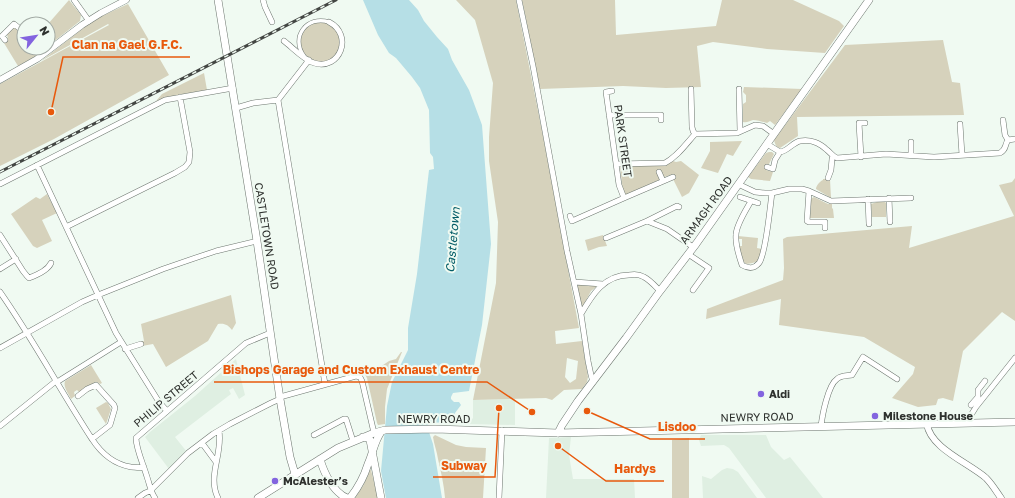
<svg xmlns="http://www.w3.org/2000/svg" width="1015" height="498" font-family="'Golos Text',sans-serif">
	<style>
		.built { fill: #dfefe2 }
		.green { fill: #d6d2bc; fill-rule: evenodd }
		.water { fill: #b6dfe6 }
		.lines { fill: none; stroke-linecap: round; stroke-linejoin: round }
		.pedestrian-casing { stroke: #6d766f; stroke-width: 4.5 }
		.minor-casing { stroke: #6d766f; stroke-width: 6 }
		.tertiary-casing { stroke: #6d766f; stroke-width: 7 }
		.secondary-casing { stroke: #6d766f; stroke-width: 8 }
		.pedestrian { stroke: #fff; stroke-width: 3.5 }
		.minor { stroke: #fff; stroke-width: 5 }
		.tertiary { stroke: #fff; stroke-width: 6 }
		.secondary { stroke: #fff; stroke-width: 7 }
		.rail-casing { stroke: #434643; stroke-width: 3 }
		.rail { stroke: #f0faf2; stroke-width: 1.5; stroke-dasharray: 4.5; stroke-linecap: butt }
		.poi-dot { fill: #8364df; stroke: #f0faf2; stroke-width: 1.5 }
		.labels { text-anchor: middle; stroke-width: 4; stroke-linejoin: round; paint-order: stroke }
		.street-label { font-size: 11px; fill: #2e312e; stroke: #f0faf2 }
		.poi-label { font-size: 11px; font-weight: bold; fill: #2e312e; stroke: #f0faf2; text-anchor: start }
		.water-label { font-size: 12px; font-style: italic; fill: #045d67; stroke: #f0faf2 }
		.leader { fill: none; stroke: #e8590c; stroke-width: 1.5 }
		.callout-dot { fill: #e8590c; stroke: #f0faf2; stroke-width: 1.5 }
		.callout-label { font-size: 12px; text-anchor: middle; font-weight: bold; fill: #e8590c; stroke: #f0faf2; stroke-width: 4; stroke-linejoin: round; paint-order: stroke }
	</style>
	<rect width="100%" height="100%" fill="#f0faf2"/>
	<path class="built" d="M236,359L245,395L239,399L233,388L229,390L231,394L175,437L187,452L169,469L145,437L150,432L195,396Z
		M515,399V425L468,424L473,418V400Z
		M701,435H766L771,447L784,460L790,457L816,489L823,498H766L729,448L724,445L701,446L699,440Z
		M571,437L569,455L573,479H634L635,498H546L549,438Z
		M727,468L733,469L738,472L757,498H703L702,476L711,479L722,470Z"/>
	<path class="green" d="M69,0L81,15L80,21L48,46V24Z
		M456,0H516L543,136L579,328L555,331L556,344L582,341L588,377L587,382L582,389L564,390L552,400L546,398L473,400L496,283L498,222L489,161V137L493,83L475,20ZM567,358L578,361L576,379L570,383L565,377Z
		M522,0H615L616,35L716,26L722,0H793L839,21L844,26L825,53L767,49L713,42L697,46L701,87L666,88L623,86L540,89Z
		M128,4L169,75L54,139L0,166V84L109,25L108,24L41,61L86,26L104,15Z
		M317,22L329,23L339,34C340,37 341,42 341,46C340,49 338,52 336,54C325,71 298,59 301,39C301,35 303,31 306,28C309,25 313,24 317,22Z
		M13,28H16L24,35V48H39L38,55L18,66L4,43L8,40L7,34Z
		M943,40L952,82L960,83L964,115L797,117L798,136L780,148C776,147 775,144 774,140L845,45Z
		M204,73L207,90L167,97L156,101L162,94Z
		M744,87L802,89L775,125L770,121L767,123C763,122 758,120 753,120C749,121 747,123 743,122V104L746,102V95L743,92Z
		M742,141L733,156L727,154L718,173L701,168L710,151V142Z
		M769,152H772L774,154L769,164L768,165L766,170L773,172L770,181L751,179L748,177L766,153Z
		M673,161L676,162L681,161L699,175L689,193L682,197L671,175L664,177L663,176L659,178V180L627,194H624L623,192L620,166Z
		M1015,178V321L1002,312L963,351L953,401L943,398L938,399L936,405L918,407L892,398L913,374L915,367L864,337L779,325L781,299L706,319L707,309L783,280L784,268L783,239L787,237L912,226L909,248L1014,216L999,185L1012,182Z
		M823,179H830L831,198L816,189C816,186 820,181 823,180Z
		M47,194L57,213L42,220L52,241L37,248L33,246L11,214L36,197L40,199Z
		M814,197L828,204H832V208L833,209L834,218H810L811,200L812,198Z
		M884,201L886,203V217H872L871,204L877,202Z
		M603,235L607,246L599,247L588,251L585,240Z
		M738,236L758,238L757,248L762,249C759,260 759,263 746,264L743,261L739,246H742V239H738Z
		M579,285H596V287L591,291L583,306L582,307L577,286Z
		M231,295L236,323L232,330C228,325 225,323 218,324L208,341L166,367L153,344L142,346L140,342L144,341L141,324Z
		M401,352H402L387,389L385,407V424L378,425L377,423L367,378L364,373L380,367L389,361L396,359Z
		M91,365L102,383L100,384L97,382L94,383L80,393L77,390L74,392L75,396L71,399C68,393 63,387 65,381Z
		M106,402L108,403L111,409L106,424L96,408Z
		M435,435L456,445L466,447L486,448L483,498H445C444,485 441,472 438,459C437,452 434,444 433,437Z
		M689,438V498H672V440Z
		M370,470H371L378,498H355L363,486Z"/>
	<path class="water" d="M363,0H409L418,10L424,21L437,37L448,49L452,60L469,90L482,125L491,244L482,325L469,391L453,393L451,397V399L454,402H459L461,405L455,413V416L450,422L429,423L428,429L433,444L442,498H386L381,471L387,406L392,382L408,350V328L417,274L429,170L434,169L433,157L430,153L429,110L420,88L412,77L396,58L389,53L378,35Z"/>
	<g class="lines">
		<g class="pedestrian-casing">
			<path id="pedestrian" d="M304,56C290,37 307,15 329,22"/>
		</g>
		<g class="minor-casing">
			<path id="minor" d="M74,0L89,21
				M263,0L265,7L272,22
				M519,0L533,66L567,251L581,314L588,361L591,375L593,382
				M5,40L2,36L14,24L24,32
				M284,41C292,47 304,60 314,63C340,71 354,35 329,22
				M691,89L692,127L693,131L695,134L737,133L755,125L763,126L774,134
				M739,89L740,131
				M278,100L325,384
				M236,108L253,103L278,100L309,60
				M609,115H661V120
				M1003,120L1005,135L1008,140
				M960,124L962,155
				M911,142V155
				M767,144L780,152C788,151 792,143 800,141C810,139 820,143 827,150C831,153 832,156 837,158L886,154L934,157L1000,153C1007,149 1004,146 1008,140L1015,139
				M861,157L859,123H865
				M616,164L665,163C677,157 686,144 695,134
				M37,165L116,333L159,402L167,411
				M767,167L773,169L775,160L780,152
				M659,172L663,181
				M828,178L831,170L832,159L833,156
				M0,184L165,100L233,88
				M738,184L755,192L765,193H772L789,189H802L809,191L831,201L911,198
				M809,191L807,221L809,222H825V228
				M740,197L758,203
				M624,198L673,177
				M889,198L890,222
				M868,199L869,224
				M751,201C746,210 736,225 736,235C735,245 739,256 742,265C749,269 754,269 759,263C766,254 770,207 772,193
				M570,216L572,221L624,198L619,185L606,92L612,91
				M647,221L677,206L679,207
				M66,227L175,173L185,167L189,162L190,152L180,97
				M0,235L23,271L27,276L29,278C37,275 48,270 51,263
				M606,238L647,221L667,229L693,247
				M688,254L709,268L693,290
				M0,269L16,259
				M574,282L603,284
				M0,292C33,339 60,390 92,439L110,425L115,408L114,405L96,385L87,389L78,396
				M581,314C592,295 604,275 629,275C634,274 639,274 644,277C650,280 655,286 660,291
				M0,348L82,302L98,295L163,269L204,255L216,251L257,241
				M125,349L141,344
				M57,382L121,342
				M280,397L356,376L360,377L362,381L374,433
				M971,405L978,397V390L985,381
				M971,423V415L976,407L1015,358
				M0,426L56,381
				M821,427C822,416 828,385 837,379C841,375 847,376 852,375L863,357L897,379
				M314,435L344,419H346L353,441
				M92,439C101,453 113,464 131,467C135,467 139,468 144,467
				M202,443L216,462
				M138,498L145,493L150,491L188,453L213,434L230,424L271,403L280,399
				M155,498C150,491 150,485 147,477C144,466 136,449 136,438L246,343L270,333
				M218,498C207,476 223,454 219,431
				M499,498L502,430"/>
		</g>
		<g class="tertiary-casing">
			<path id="tertiary" d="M0,80L37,59L82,25L101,13L126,0
				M927,424C930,448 969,463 986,478C992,484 996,491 1001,498"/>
		</g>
		<g class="secondary-casing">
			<path id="secondary" d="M218,0L257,241L280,399L290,457L295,474
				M558,433L562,425L578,401L626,338L660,291L696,244L869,0
				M363,437L368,438L370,440L381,498
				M320,459C324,473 333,492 347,498
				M258,498L338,448L374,433L385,430L435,429L558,433L1015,422
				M350,498C358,488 364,477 368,464C373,453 374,442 381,432"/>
		</g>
		<use href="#pedestrian" class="pedestrian"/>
		<use href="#minor" class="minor"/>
		<use href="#tertiary" class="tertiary"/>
		<use href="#secondary" class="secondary"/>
		<g class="rail-casing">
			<path id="rail" d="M0,172L336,0"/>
		</g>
		<use href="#rail" class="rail"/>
	</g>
	<g class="poi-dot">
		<circle cx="761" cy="394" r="4"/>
		<circle cx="875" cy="416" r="4"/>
		<circle cx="275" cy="481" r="4"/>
	</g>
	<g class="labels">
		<g class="street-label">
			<text transform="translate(623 141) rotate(82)" y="4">PARK STREET</text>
			<text transform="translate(706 210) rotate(-54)" y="4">ARMAGH ROAD</text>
			<text transform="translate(267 236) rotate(81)" y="4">CASTLETOWN ROAD</text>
			<text transform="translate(166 399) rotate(-40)" y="4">PHILIP STREET</text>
			<text transform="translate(757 417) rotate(-1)" y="4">NEWRY ROAD</text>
			<text x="434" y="423">NEWRY ROAD</text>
		</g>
		<g class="poi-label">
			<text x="769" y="398">Aldi</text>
			<text x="883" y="420">Milestone House</text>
			<text x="283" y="485">McAlester’s</text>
		</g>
		<g class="water-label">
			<text transform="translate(453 240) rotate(-85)" y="4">Castletown</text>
		</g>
	</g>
	<path class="leader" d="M51 112L63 57H190M532 412L487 382H214M587 411L650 439H705M499 408L495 477H433M558 446L606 481H664"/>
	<g class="callout-dot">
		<circle cx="51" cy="112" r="4"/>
		<circle cx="532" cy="412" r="4"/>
		<circle cx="587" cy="411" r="4"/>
		<circle cx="499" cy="408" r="4"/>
		<circle cx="558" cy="446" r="4"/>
	</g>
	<g class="callout-label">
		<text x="127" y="49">Clan na Gael G.F.C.</text>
		<text x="351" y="374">Bishops Garage and Custom Exhaust Centre</text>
		<text x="677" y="431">Lisdoo</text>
		<text x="464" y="470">Subway</text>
		<text x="635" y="473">Hardys</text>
	</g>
	<g transform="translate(36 36) rotate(60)"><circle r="19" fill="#f0faf2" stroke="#a2aaa4"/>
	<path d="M0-3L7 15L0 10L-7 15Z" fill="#8364df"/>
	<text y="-6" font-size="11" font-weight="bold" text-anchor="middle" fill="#2e312e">N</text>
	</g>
</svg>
